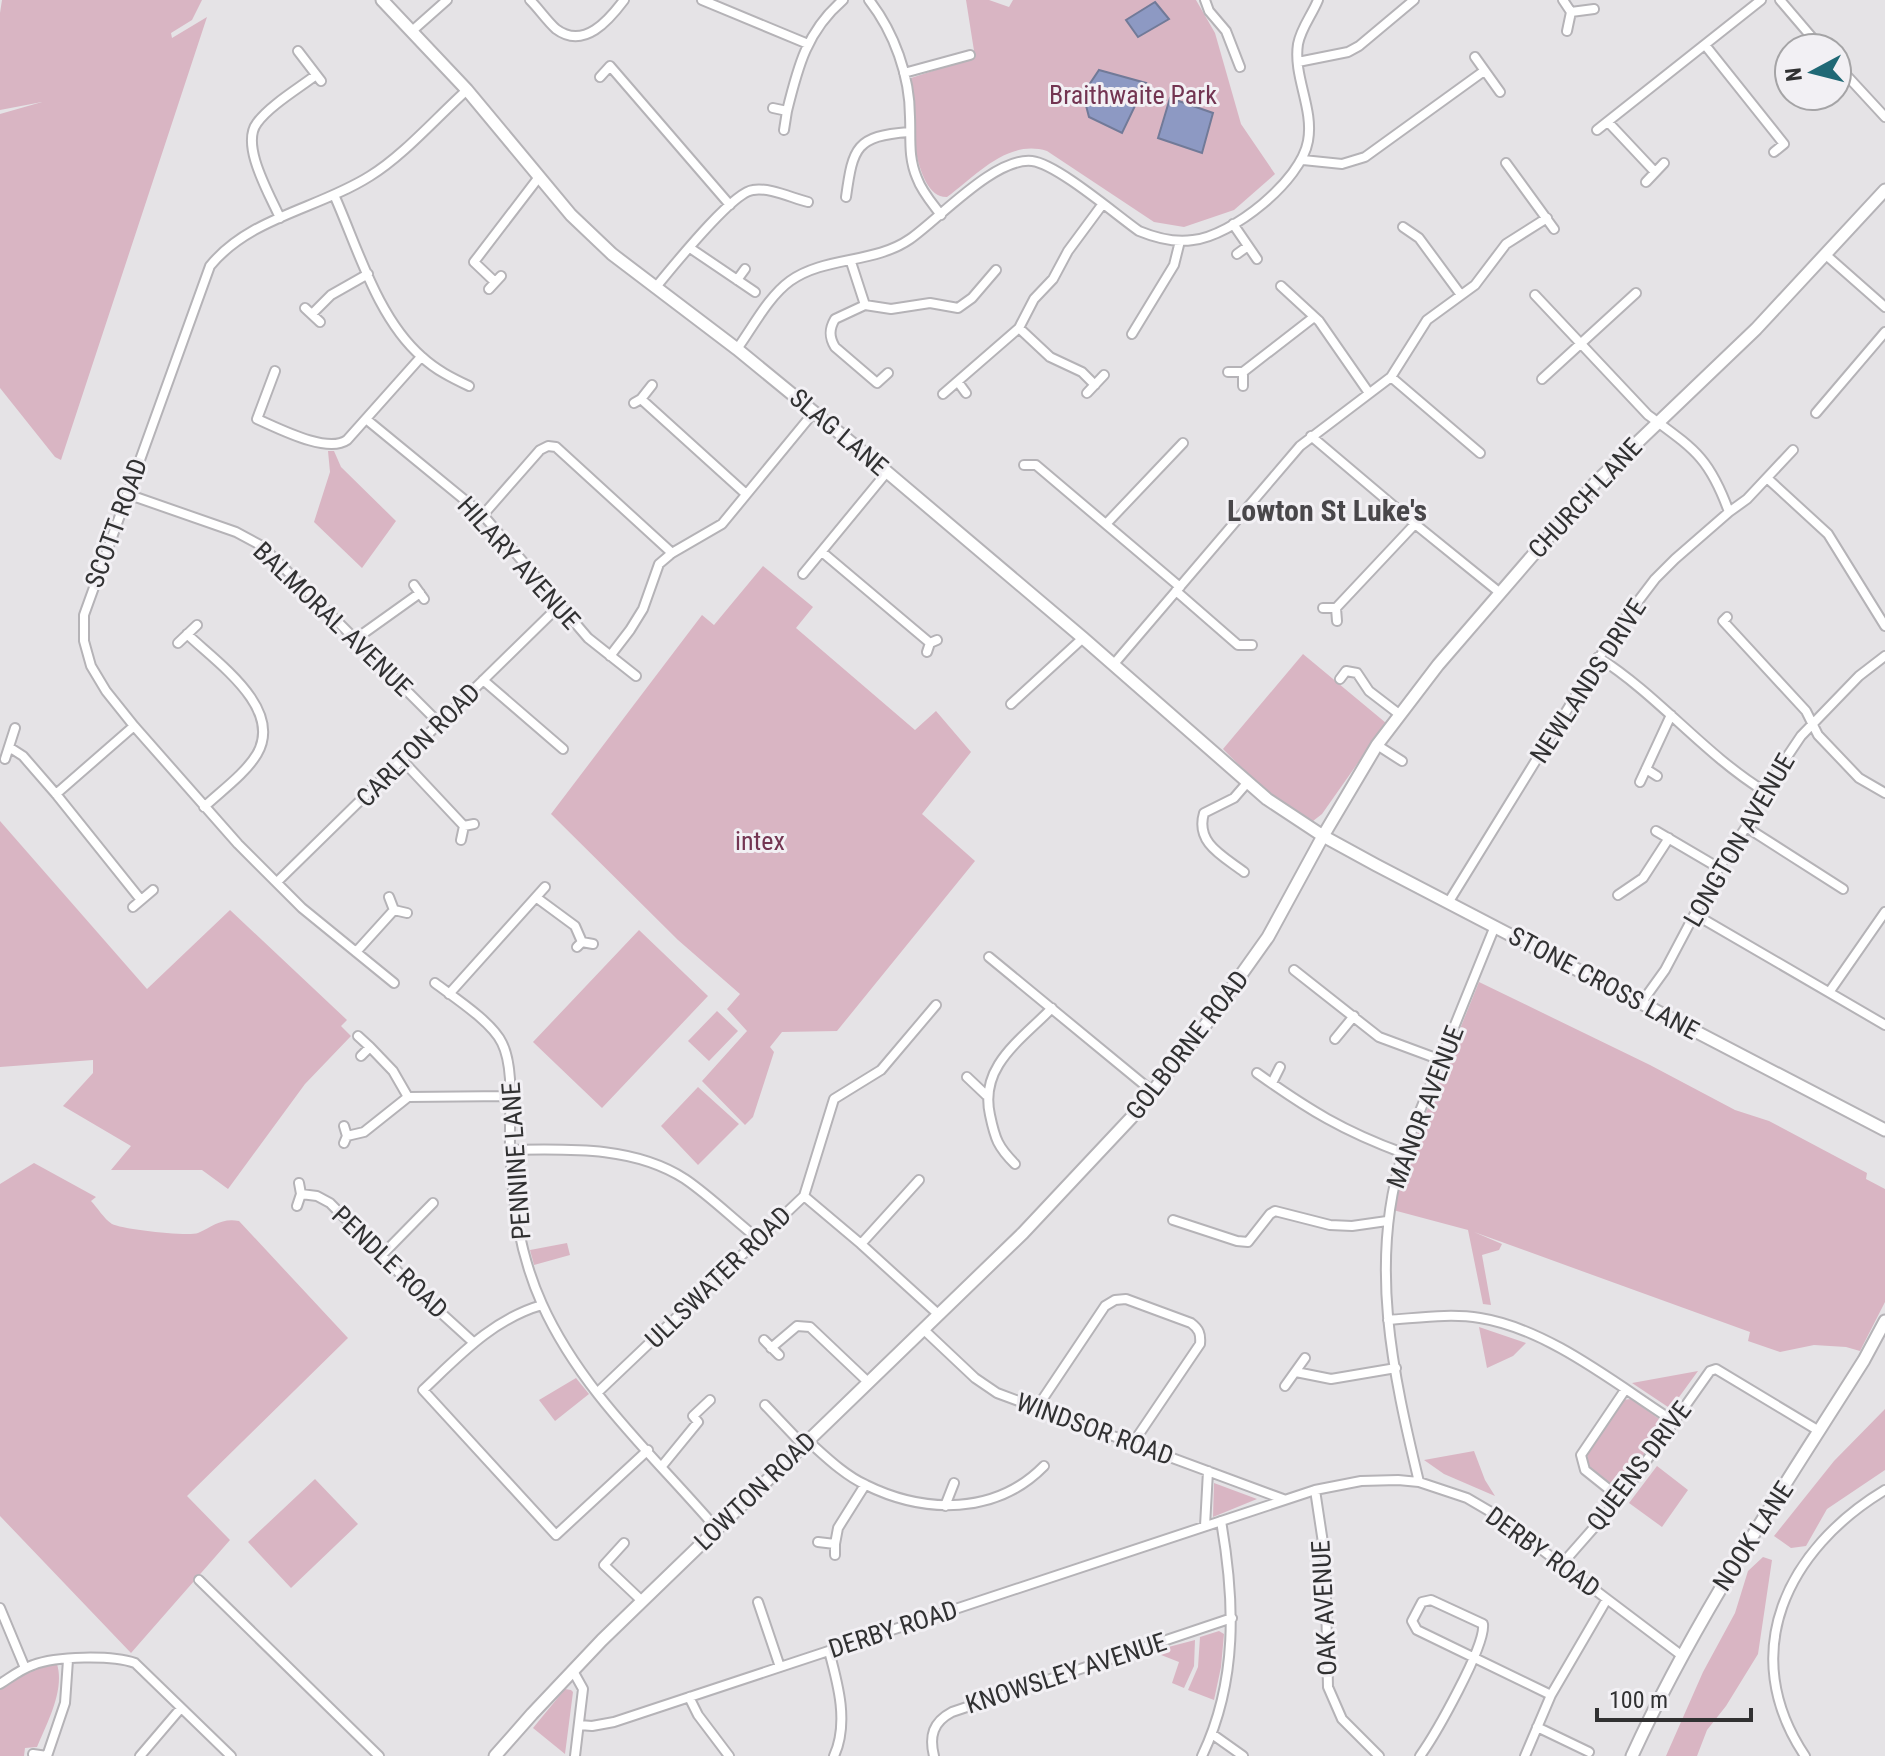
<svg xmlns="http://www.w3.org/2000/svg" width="1885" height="1756" font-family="'Roboto Condensed',sans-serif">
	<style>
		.green { fill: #d9b5c3 }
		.water { fill: #8d99c3; stroke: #717a98; stroke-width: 2 }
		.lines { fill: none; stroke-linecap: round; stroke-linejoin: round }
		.street-casing { stroke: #b5b3b7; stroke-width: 12 }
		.secondary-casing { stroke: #b5b3b7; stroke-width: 15 }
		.street { stroke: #fff; stroke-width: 8 }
		.secondary { stroke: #fff; stroke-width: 11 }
		.labels { text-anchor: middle; stroke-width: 6; stroke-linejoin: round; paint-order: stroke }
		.park-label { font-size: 26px; fill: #733552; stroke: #f2f0f4 }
		.street-label { font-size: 26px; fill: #313132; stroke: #f2f0f4 }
		.quarter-label { font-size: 30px; font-weight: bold; fill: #49474a; stroke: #f2f0f4 }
	</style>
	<rect width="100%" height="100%" fill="#e5e3e6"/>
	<path class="green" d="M2,0H202L192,20L171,33L172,38L207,17L61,460L55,457L0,388V114L42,102L0,110V13Z
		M966,0H989L1009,7L1013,0H1196L1215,33L1241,124L1275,174L1234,210L1184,227L1154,222L1047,151C1007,139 977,175 947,197C912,198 910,103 908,79L975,57Z
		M328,451H334L341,467L396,521L362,568L314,522L330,472Z
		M763,566L813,607L796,628L915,730L936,711L971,752L922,814L975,861L837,1031L782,1032L770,1047L774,1052L753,1117L745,1125L702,1081L747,1031L727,1009L740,994L678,940L551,814L702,615L714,625Z
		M1303,654L1386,723L1322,814L1313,821L1270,796L1223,749Z
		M0,821L147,989L230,910L347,1020L341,1026L351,1036L305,1084L228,1189L202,1170H111L131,1146L63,1106L93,1073V1060L0,1067Z
		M639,930L708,996L602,1108L533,1042Z
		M1479,982L1650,1065L1735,1110L1769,1121L1867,1173L1866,1179L1885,1189V1302L1860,1351L1846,1347L1814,1345L1780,1352L1748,1341L1750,1332L1474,1232L1502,1244L1499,1250L1482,1255L1491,1305L1483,1304L1468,1230L1393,1210L1406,1162Z
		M717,1011L738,1031L709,1061L688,1041Z
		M698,1087L739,1124L698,1165L661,1126Z
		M34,1163L96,1197L91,1201C97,1207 104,1219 112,1224C121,1229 188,1237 198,1233C214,1226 221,1218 239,1221L348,1338L187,1496L230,1540L131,1653L0,1516V1184Z
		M567,1243L570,1255L534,1265L530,1250Z
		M1479,1327L1526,1343L1513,1356L1487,1368Z
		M1698,1371L1674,1404L1668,1407L1632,1383Z
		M576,1378L589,1394L555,1421L539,1400Z
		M1631,1399L1662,1421L1664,1431L1622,1487L1612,1488L1586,1466L1585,1457L1623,1400Z
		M1885,1409V1470L1827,1509L1806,1546L1791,1548L1774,1536L1834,1461Z
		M1474,1451L1485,1480L1495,1496L1444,1474L1424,1460Z
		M1657,1466L1688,1490L1662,1527L1629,1503Z
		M315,1479L358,1524L291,1588L248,1542Z
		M1214,1483L1257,1499L1213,1517Z
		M1763,1557L1772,1560L1758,1654L1726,1706L1707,1730L1697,1756H1666L1703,1672L1735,1613L1748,1571Z
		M1219,1631L1224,1634L1221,1667L1214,1700L1188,1690L1198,1667L1200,1637Z
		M1195,1640L1194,1666L1184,1688L1172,1683L1179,1662L1156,1653L1157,1650Z
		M57,1664C65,1690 47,1723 37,1747L25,1748L24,1756H0V1690L31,1670Z
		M565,1689L571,1690L573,1692L565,1754L533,1728Z"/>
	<path class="water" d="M1155,2L1169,19L1138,37L1126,20Z
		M1099,70L1146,83L1122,133L1089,117L1083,94Z
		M1170,98L1213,113L1202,153L1158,138Z"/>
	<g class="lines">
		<g class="street-casing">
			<path id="street" d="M530,0C539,9 547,21 556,29C584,50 609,20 624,0
				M702,0L808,44
				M869,0C894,32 910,76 910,117C911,138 908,157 917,178C922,192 932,203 941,215
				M1205,0L1209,11L1226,31L1240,67
				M1563,0L1571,12
				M1780,0L1821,48
				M412,31L447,0
				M1567,31L1571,12L1594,9
				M1705,45L1784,144L1774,152
				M298,51L321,81
				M1475,57L1500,92
				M1298,62L1348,52L1359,46L1414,0
				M1837,65L1885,117
				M904,73L970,55
				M600,77L610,66L730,205
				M773,108L787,111L784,130
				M787,111C798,66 807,31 843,0
				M1608,122L1655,172
				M1597,130L1761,0
				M1303,160L1342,164L1365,157L1484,71
				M1506,163L1554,229
				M1646,182L1664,163
				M335,197C358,249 378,319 422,357C436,370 452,378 469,386
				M846,197C853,147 856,136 909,132
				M280,218C270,195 240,145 257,123C269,106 299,88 316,75
				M1233,224L1257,259
				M1403,227L1419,238L1461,295
				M690,248L755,292
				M1237,254L1248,246
				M1826,255L1885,307
				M851,262L865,305L891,309L930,303L958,308L972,298L996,270
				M737,280L745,269
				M495,282L474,262L539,177
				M1281,286L1319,321L1369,393
				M655,288C671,269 732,192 753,190C769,187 792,198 808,202
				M489,289L501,276
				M1535,295L1648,415C1694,449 1709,457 1729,512
				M865,305L835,319C829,329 829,337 835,347L877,383L888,373
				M305,308L320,322
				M312,314L331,295L368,274
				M1019,328L1050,357L1082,372L1095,385
				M1132,334L1174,265L1180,241
				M737,349C753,327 768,297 790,281C825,256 874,264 910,239C940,218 995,157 1032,161C1057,164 1115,214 1139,231C1156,238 1174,243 1193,240C1232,236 1301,181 1308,141C1314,108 1293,77 1298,44C1301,28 1312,15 1318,0
				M275,371L257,419C278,428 327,454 347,440L421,357
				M1228,372H1243V386
				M1243,372L1314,317
				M1391,377L1480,453
				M1542,379L1636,293
				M958,382L966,393
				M1087,393L1104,375
				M943,394L1019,328L1034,299L1053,279L1068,251L1102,205
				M641,399L746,494
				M634,403L641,399L652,385
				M1816,413L1885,332
				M366,419L483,515L588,638L636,676
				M1311,436L1415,524L1499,592
				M1024,465H1036L1180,587
				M1767,478L1828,534L1885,626
				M127,494L236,532L262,546L440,724
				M483,515L540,450L548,446L556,447L672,553
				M1106,524L1183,443
				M822,552L930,643
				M803,574L887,472
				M414,585L424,599
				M1176,591L1238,645H1252
				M1323,608H1336L1337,621
				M1336,608L1415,524
				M1727,617L1723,621L1806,711L1818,735L1859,778L1885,793
				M187,634C216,662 284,708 257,754C245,774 221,791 204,807
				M357,638L420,593
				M178,643L197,625
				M927,652L930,643L937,640
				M610,656L630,630L643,609L659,564L672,553L722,524L814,412
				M1598,657C1659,696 1703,753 1764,791
				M1113,665L1300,446L1391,377L1427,320L1475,285L1506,244L1547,218
				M1340,679L1346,671L1357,673L1369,691L1399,714
				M483,680L563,749
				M1011,704L1083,638
				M1377,745L1402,761
				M9,747L23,756L56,794L141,900
				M5,759L15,728
				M403,761L464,826
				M1646,769L1657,776
				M1640,782L1671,715
				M56,794L134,726
				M1746,827L1843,889
				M1656,831L1719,868
				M461,840L464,826L474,824
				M1244,872C1223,856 1195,843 1204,813L1234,798L1247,783
				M277,882L559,606
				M1618,895L1643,878L1669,838
				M389,897L394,910L407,913
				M537,898L575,926L582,942
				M1448,903L1617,629L1655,579L1675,559L1729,512L1747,499L1793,450
				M133,907L153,890
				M1696,915L1885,1025
				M577,947L582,942L593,944
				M356,952L394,910
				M989,957L1153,1092
				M1294,970L1379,1037L1441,1060
				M394,983L302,908L238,844L134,726L106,691L91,666L84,641V615L210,266C250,217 318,209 370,176C403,156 438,116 467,90
				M435,983C455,998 492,1022 502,1043C515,1069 509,1116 510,1145C512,1201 519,1253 542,1304C581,1391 655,1457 716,1528
				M1830,991L1885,912
				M449,994L545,887
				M1642,1002L1665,970L1719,868L1746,827L1764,791L1801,736L1859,676L1885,656
				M358,1036L370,1047L361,1056
				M1335,1039L1354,1016
				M1257,1073C1309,1110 1343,1131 1403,1153
				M967,1077L986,1095
				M1272,1083L1280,1067
				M408,1097L509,1096
				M347,1136L364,1132L408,1097L393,1071L370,1047
				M344,1143L347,1136L344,1126
				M510,1150C569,1149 634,1146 685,1179C710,1196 733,1219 757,1238
				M1015,1164C998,1147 995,1139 990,1115C979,1066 1021,1040 1052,1008
				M301,1194L317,1196L330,1203L418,1292L473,1342
				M804,1196L861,1244L938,1314
				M297,1206L301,1194L299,1183
				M1173,1220L1237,1241L1248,1242L1270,1214L1275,1211L1330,1225L1352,1226L1387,1221
				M861,1244L919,1180
				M382,1255L433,1203
				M542,1305C493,1319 459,1356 423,1390L556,1535L648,1450
				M1388,1320C1418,1318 1450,1313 1480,1318C1549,1329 1617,1385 1675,1422
				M923,1329L975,1378L997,1393L1283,1499
				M764,1340L779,1355
				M771,1348L797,1326L810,1327L868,1382
				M1296,1372L1331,1379L1396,1368
				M1285,1386L1305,1358
				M597,1393L804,1196L834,1099L881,1070L936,1005
				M765,1405L802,1444
				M1036,1409L1105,1306L1115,1300L1126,1299L1191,1323C1199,1329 1201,1334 1200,1344L1133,1443
				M807,1440C825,1456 844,1475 866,1485C925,1514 996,1515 1044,1466
				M662,1466L698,1422L693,1416L710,1400
				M1419,1482C1393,1374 1368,1262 1403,1153L1495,926
				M1315,1490L1325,1556L1328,1687L1342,1719L1379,1756
				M1620,1498L1585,1470L1581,1455L1625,1390
				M945,1506L954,1483
				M1205,1526L1208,1471
				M818,1542L835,1544V1555
				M624,1543L604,1565L642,1601
				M835,1544L838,1528L865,1485
				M1562,1564L1620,1498L1710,1371L1716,1369L1819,1431
				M199,1580L379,1756
				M758,1602L780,1667
				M0,1608L25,1668
				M829,1651C838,1684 849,1723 834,1756
				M573,1671L583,1689L575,1756
				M0,1684C11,1677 21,1669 33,1665C56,1656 112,1655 135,1663L231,1756
				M689,1697L698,1715L729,1756
				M579,1725L592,1726L614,1722L1315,1490L1361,1481L1398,1480L1419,1482L1467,1498L1496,1515L1681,1655
				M1537,1727L1589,1752
				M1212,1734L1243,1756
				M33,1754L47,1756
				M47,1756L65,1703L68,1660
				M140,1756L181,1708
				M934,1756C929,1736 933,1722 952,1712L1232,1618
				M1202,1756C1238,1681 1235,1601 1221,1521
				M1420,1756C1435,1735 1486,1646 1483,1624L1431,1600L1422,1602L1412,1621L1417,1630L1551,1695
				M1525,1756L1551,1695L1607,1599
				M1805,1756C1736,1653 1787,1549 1885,1490"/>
		</g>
		<g class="secondary-casing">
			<path id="secondary" d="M382,0L467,90L571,215L612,254L737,349L887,472L1083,638L1267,799L1323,836L1376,865L1885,1130
				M495,1756L532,1714L602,1640L1023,1233L1131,1118L1199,1034L1268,937L1323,836L1377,745L1438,665L1596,482L1756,329L1885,190
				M1632,1756C1696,1616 1782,1490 1864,1360L1885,1321"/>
		</g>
		<use href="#street" class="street"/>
		<use href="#secondary" class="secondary"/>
	</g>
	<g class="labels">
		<g class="park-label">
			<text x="1133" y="104">Braithwaite Park</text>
			<text x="760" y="850">intex</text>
		</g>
		<g class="street-label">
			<text transform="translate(839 432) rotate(40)" y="9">SLAG LANE</text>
			<text transform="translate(1585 498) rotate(-47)" y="9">CHURCH LANE</text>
			<text transform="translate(116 523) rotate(-70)" y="9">SCOTT ROAD</text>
			<text transform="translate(519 563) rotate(48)" y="9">HILARY AVENUE</text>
			<text transform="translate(333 619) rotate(44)" y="9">BALMORAL AVENUE</text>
			<text transform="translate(1588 681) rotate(-57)" y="9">NEWLANDS DRIVE</text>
			<text transform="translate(418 745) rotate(-45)" y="9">CARLTON ROAD</text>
			<text transform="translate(1739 840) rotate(-60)" y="9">LONGTON AVENUE</text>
			<text transform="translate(1604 983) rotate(28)" y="9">STONE CROSS LANE</text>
			<text transform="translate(1187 1045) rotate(-52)" y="9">GOLBORNE ROAD</text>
			<text transform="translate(1425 1107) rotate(-69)" y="9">MANOR AVENUE</text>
			<text transform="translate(516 1161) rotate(-94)" y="9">PENNINE LANE</text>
			<text transform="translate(390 1262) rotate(44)" y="9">PENDLE ROAD</text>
			<text transform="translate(718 1277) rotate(-44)" y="9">ULLSWATER ROAD</text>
			<text transform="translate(1095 1429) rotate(20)" y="9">WINDSOR ROAD</text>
			<text transform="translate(1639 1466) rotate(-53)" y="9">QUEENS DRIVE</text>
			<text transform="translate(755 1491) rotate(-44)" y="9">LOWTON ROAD</text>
			<text transform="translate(1753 1536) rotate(-57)" y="9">NOOK LANE</text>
			<text transform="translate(1543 1552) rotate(36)" y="9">DERBY ROAD</text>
			<text transform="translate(1324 1608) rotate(-93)" y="9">OAK AVENUE</text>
			<text transform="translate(893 1629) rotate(-18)" y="9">DERBY ROAD</text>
			<text transform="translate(1066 1673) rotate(-18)" y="9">KNOWSLEY AVENUE</text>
		</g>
		<g class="quarter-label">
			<text x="1327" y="521">Lowton St Luke's</text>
		</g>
	</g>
	<g transform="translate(1813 72) rotate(263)"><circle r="38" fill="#f2f0f4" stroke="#a5a4a6" stroke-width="2"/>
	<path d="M0-6L14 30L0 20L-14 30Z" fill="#1f6875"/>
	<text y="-12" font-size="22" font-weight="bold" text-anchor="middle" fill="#313132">N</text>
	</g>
	<path d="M1597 1708v12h154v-12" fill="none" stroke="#313132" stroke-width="4"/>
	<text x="1609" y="1708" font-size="24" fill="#313132" stroke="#f2f0f4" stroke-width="6" paint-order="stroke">100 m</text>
</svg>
